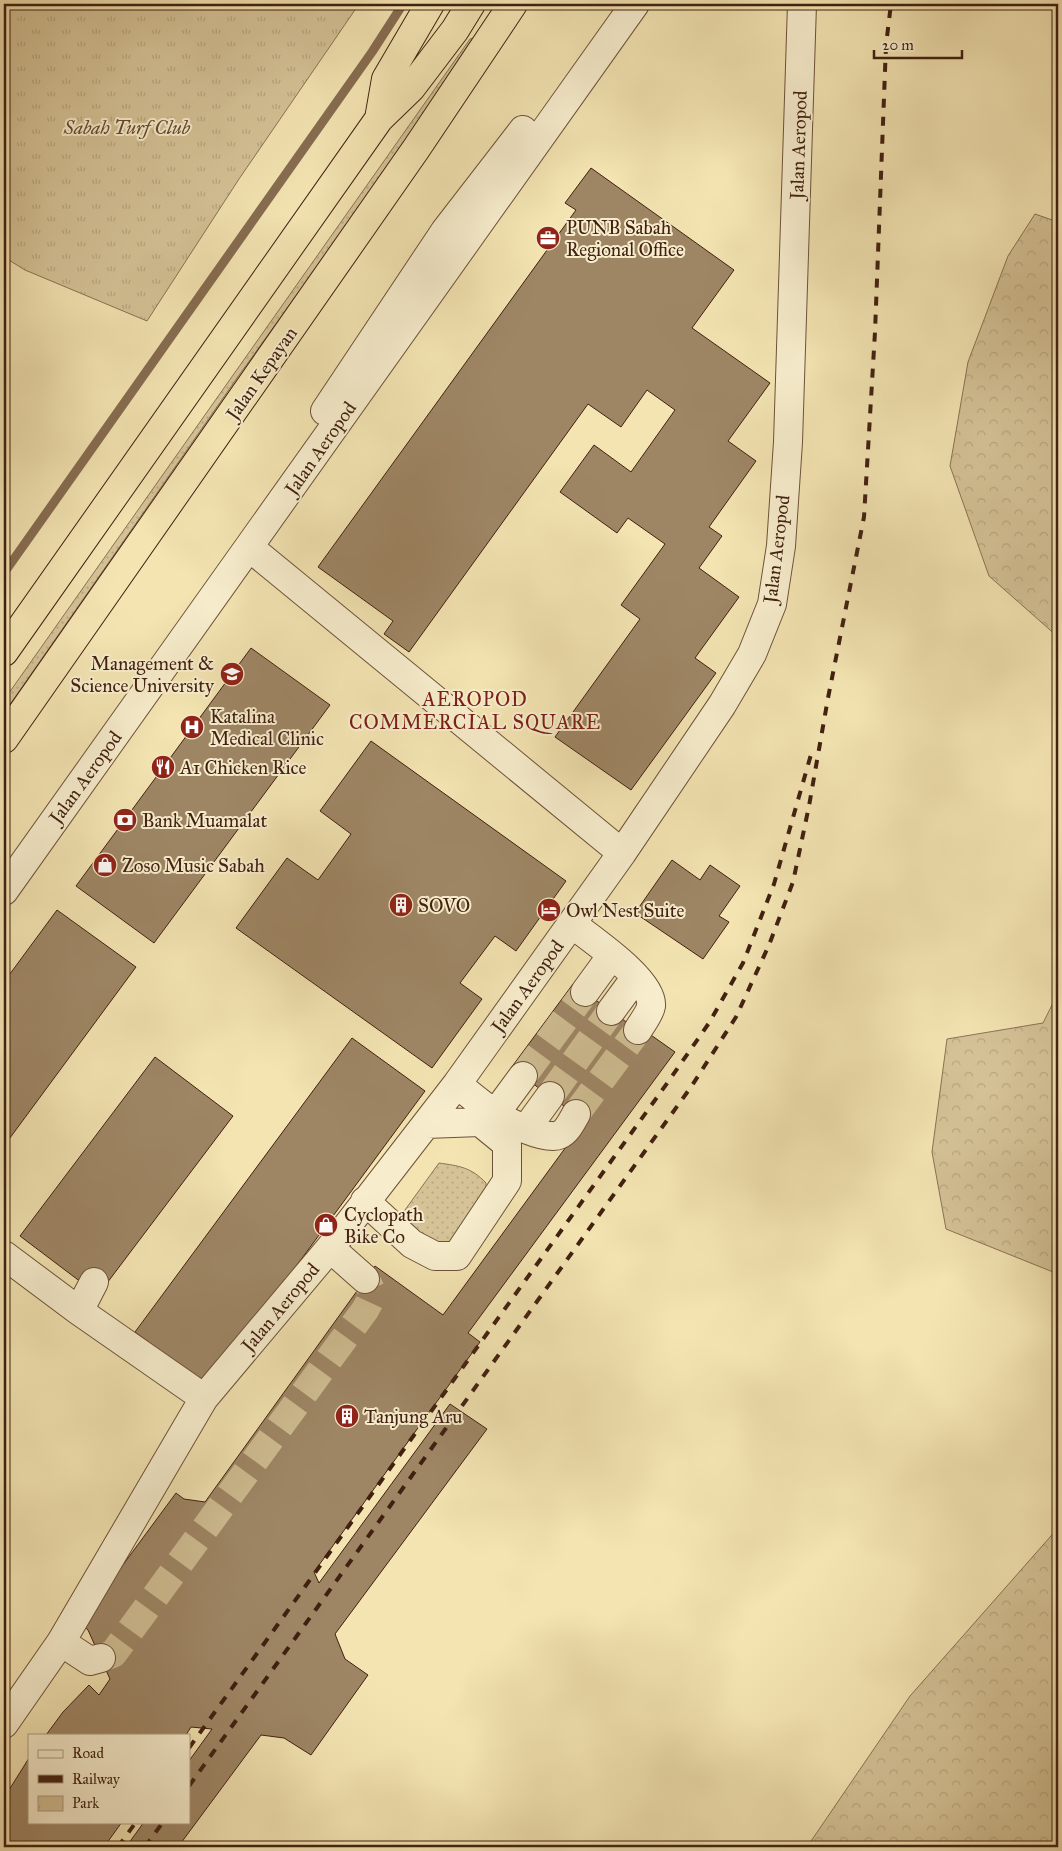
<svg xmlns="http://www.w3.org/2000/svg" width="1062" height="1851" font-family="'IM FELL Great Primer',serif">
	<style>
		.grass { fill: url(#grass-dots); stroke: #8b7254 }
		.forest { fill: url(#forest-crowns); stroke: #8b7254 }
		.park { fill: url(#park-tufts); stroke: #8b7254 }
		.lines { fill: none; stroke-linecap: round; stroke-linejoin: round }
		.stream { stroke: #876d51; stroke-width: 9 }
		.building { fill: #9e8665; stroke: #412011 }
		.minor-tunnel { stroke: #cfbd92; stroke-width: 28; stroke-dasharray: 28 14; stroke-linecap: butt }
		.minor-casing { stroke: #6e5139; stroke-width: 30 }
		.highway-casing { stroke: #412011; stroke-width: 30 }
		.path { stroke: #412011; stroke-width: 3; stroke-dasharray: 1 2.5; stroke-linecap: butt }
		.minor { stroke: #f7edcd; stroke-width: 28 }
		.highway { stroke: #f3e4b2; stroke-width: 28 }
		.rail { stroke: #412011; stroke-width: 4; stroke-dasharray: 9 9; stroke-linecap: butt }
		.labels { text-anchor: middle; stroke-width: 4; stroke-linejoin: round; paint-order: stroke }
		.park-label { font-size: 19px; font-style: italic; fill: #664932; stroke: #f7edcd }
		.street-label { font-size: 19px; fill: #412011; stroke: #f7edcd }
		.poi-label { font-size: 19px; fill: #412011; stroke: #f7edcd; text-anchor: start }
		.neighbourhood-label { font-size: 20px; letter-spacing: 1px; fill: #7a1f14; stroke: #f7edcd }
	</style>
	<defs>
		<pattern id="grass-dots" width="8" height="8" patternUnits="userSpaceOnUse" patternTransform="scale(1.25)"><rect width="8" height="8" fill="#d5c397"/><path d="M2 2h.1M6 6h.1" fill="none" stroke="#b8a781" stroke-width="1.8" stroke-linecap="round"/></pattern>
		<pattern id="forest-crowns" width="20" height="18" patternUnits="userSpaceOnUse" patternTransform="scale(1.25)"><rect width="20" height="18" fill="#d5c397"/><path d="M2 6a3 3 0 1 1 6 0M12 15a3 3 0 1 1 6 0" fill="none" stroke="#b8a781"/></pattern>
		<pattern id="park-tufts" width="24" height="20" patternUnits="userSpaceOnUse" patternTransform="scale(1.25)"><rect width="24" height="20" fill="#d5c397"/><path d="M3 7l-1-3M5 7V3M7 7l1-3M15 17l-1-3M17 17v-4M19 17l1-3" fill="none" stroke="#b8a781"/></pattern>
	</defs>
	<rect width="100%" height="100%" fill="#f3e4b2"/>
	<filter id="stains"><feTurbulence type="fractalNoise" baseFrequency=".004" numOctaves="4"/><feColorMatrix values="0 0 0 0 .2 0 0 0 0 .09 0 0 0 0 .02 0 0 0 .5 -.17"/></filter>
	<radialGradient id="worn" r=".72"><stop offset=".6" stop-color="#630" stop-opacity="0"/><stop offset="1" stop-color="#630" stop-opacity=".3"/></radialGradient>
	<path class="grass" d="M473,38L476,39L371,192L237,378L4,713V700L470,39Z
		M439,1163C459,1166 471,1167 486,1183V1194L452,1242L441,1248L397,1221Z"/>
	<path class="forest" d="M1035,214L1058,222V637L989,576L950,466L968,362L1008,256Z
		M1058,993V1274L946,1229L932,1152L947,1039L1043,1023Z
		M1058,1528V1847H807L910,1696Z"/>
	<path class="park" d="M4,4H359L239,179L147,321L25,270L4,257Z"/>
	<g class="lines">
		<path class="stream" d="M4,573L372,52L403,4"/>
	</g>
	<path class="building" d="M591,168L734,270L692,328L770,383L728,441L756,461L709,527L722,536L699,568L739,597L695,658L716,673L631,790L555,737L640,619L621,605L665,544L628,518L617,533L560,492L594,445L631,472L675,410L647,390L621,427L588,404L409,652L384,634L393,621L318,567L576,210L565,203Z
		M251,648L330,705L154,943L76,886Z
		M371,741L566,881L516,951L495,936L460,983L482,999L432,1068L236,928L287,858L318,880L351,834L320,811Z
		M672,860L700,880L710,865L740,886L719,916L729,922L703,959L635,913Z
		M57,910L136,967L4,1146V982Z
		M573,984L646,1036L648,1033L675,1052L468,1333L480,1342L314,1572L319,1583L450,1404L487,1429L335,1634L345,1659L368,1675L311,1755L284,1738L261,1735L178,1847H126L144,1822H189V1761L212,1729L191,1727L186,1735H46L63,1712L89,1685L99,1695L110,1679L88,1630L80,1623L176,1493L184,1499L205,1502L375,1266L443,1315L585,1121L511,1068Z
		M352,1038L425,1091L208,1386L135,1332Z
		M155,1057L233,1116L98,1295L20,1236Z
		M29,1758V1822H122L104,1847H4V1798Z"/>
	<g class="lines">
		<path class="minor-tunnel" d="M523,1076L585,992
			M550,1096L611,1011
			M576,1114L638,1030
			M101,1658L113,1654L365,1310C373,1296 374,1293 365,1279"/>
		<g class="minor-casing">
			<path id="minor" d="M325,411L445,231L523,130
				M249,547L622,853
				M4,891L635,4
				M572,924C591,939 654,981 651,1006C650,1013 642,1023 638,1030
				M585,992L612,955
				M611,1011L636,977
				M457,1084C469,1094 481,1104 494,1113C505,1121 546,1141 559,1135C567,1132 572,1121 576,1114
				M495,1114L523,1076
				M526,1129L550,1096
				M365,1201L412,1244L435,1256H457L507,1181V1144L480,1122L426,1124
				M330,1248L365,1279
				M4,1255L79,1311L204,1398
				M79,1311L94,1282
				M61,1642L90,1661L101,1658
				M4,1724L61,1642L204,1398L330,1248L457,1084L622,853L722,705L752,654L772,604L781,546L788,442L802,4"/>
		</g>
		<g class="highway-casing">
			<path id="highway" d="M379,119L386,79L430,4
				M4,652L379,119L411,88L455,30L471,4
				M4,739L416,149L513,4"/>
		</g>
		<path class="path" d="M968,1847L969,1845L993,1847"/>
		<use href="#minor" class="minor"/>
		<use href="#highway" class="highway"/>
		<path class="rail" d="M189,1748L668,1082L709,1023L743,963L774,884L812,751
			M189,1786L691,1087L736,1017L769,945L793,882L809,806L828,698L864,517L875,332L886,45L891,4
			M118,1847L136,1822
			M145,1847L163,1822"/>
	</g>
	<defs>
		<g id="office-disc" transform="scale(1.25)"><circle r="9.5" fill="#8f2418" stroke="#f7edcd"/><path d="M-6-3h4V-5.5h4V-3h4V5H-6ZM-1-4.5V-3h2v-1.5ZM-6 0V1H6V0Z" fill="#fff"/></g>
		<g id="university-disc" transform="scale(1.25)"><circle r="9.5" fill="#8f2418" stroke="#f7edcd"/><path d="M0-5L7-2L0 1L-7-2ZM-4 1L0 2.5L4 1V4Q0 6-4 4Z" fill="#fff"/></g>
		<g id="hospital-disc" transform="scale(1.25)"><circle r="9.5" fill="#8f2418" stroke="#f7edcd"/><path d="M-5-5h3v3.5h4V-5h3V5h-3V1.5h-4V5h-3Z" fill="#fff"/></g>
		<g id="restaurant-disc" transform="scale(1.25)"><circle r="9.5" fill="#8f2418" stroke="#f7edcd"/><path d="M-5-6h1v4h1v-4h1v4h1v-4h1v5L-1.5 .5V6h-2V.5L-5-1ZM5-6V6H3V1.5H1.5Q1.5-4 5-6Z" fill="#fff"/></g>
		<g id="bank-disc" transform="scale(1.25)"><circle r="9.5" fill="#8f2418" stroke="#f7edcd"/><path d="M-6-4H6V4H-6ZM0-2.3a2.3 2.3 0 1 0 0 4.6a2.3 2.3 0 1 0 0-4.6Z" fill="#fff"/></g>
		<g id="shop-disc" transform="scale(1.25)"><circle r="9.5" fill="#8f2418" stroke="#f7edcd"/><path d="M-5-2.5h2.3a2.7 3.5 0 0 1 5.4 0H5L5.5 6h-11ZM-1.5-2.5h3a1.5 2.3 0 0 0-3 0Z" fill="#fff"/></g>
		<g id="building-disc" transform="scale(1.25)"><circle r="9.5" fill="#8f2418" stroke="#f7edcd"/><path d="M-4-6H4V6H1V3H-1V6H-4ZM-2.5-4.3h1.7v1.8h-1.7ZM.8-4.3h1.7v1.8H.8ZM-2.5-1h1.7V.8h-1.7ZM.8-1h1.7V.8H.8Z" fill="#fff"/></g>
		<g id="hotel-disc" transform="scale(1.25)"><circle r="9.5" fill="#8f2418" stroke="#f7edcd"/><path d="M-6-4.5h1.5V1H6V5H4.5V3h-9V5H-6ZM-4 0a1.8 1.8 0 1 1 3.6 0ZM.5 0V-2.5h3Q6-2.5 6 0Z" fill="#fff"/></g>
	</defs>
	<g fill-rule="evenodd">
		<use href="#office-disc" x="548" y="238"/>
		<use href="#university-disc" x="232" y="674"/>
		<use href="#hospital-disc" x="192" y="727"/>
		<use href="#restaurant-disc" x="163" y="767"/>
		<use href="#bank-disc" x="125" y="820"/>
		<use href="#shop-disc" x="105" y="865"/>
		<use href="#building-disc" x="401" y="905"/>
		<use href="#hotel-disc" x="549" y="910"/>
		<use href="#shop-disc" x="326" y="1225"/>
		<use href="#building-disc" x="347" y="1416"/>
	</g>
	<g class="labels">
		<g class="park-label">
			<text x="127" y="134">Sabah Turf Club</text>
		</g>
		<g class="street-label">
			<text transform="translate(798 145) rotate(-88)" y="7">Jalan Aeropod</text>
			<text transform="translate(261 373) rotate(-55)" y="7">Jalan Kepayan</text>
			<text transform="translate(320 448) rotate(-55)" y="7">Jalan Aeropod</text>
			<text transform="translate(776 549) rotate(-83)" y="7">Jalan Aeropod</text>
			<text transform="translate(85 777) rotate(-54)" y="7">Jalan Aeropod</text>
			<text transform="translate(527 986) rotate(-54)" y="7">Jalan Aeropod</text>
			<text transform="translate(280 1307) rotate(-50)" y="7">Jalan Aeropod</text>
		</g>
		<g class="poi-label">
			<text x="566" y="234">PUNB Sabah<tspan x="566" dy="22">Regional Office</tspan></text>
			<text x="214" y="670" text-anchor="end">Management &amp;<tspan x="214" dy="22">Science University</tspan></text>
			<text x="210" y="723">Katalina<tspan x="210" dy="22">Medical Clinic</tspan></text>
			<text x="180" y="774">A1 Chicken Rice</text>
			<text x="142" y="827">Bank Muamalat</text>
			<text x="122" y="872">Zoso Music Sabah</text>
			<text x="418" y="912">SOVO</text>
			<text x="566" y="917">Owl Nest Suite</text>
			<text x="344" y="1221">Cyclopath<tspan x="344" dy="22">Bike Co</tspan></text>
			<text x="364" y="1423">Tanjung Aru</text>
		</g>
		<g class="neighbourhood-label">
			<text x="475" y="706">AEROPOD<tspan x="475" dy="23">COMMERCIAL SQUARE</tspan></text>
		</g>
	</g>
	<rect width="1062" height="1851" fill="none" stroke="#f3e4b2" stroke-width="20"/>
	<rect x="5" y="5" width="1052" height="1841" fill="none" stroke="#412011" stroke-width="2.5"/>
	<rect x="10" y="10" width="1042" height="1831" fill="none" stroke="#412011"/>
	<rect x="28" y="1734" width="162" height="90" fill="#f7edcd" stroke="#ae9b82"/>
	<rect x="38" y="1750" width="25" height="8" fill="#f7edcd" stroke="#ae9b82"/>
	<text x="72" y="1758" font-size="15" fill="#412011">Road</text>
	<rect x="38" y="1775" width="25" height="8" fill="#412011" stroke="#ae9b82"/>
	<text x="72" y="1784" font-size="15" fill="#412011">Railway</text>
	<rect x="38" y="1796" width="25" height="15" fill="url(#park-tufts)" stroke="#ae9b82"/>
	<text x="72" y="1808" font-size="15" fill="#412011">Park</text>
	<path d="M874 50v8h88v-8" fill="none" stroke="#412011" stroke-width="2.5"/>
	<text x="882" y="50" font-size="15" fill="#412011" stroke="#f7edcd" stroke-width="4" paint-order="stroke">20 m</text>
	<rect width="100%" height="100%" filter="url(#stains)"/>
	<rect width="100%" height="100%" fill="url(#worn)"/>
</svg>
